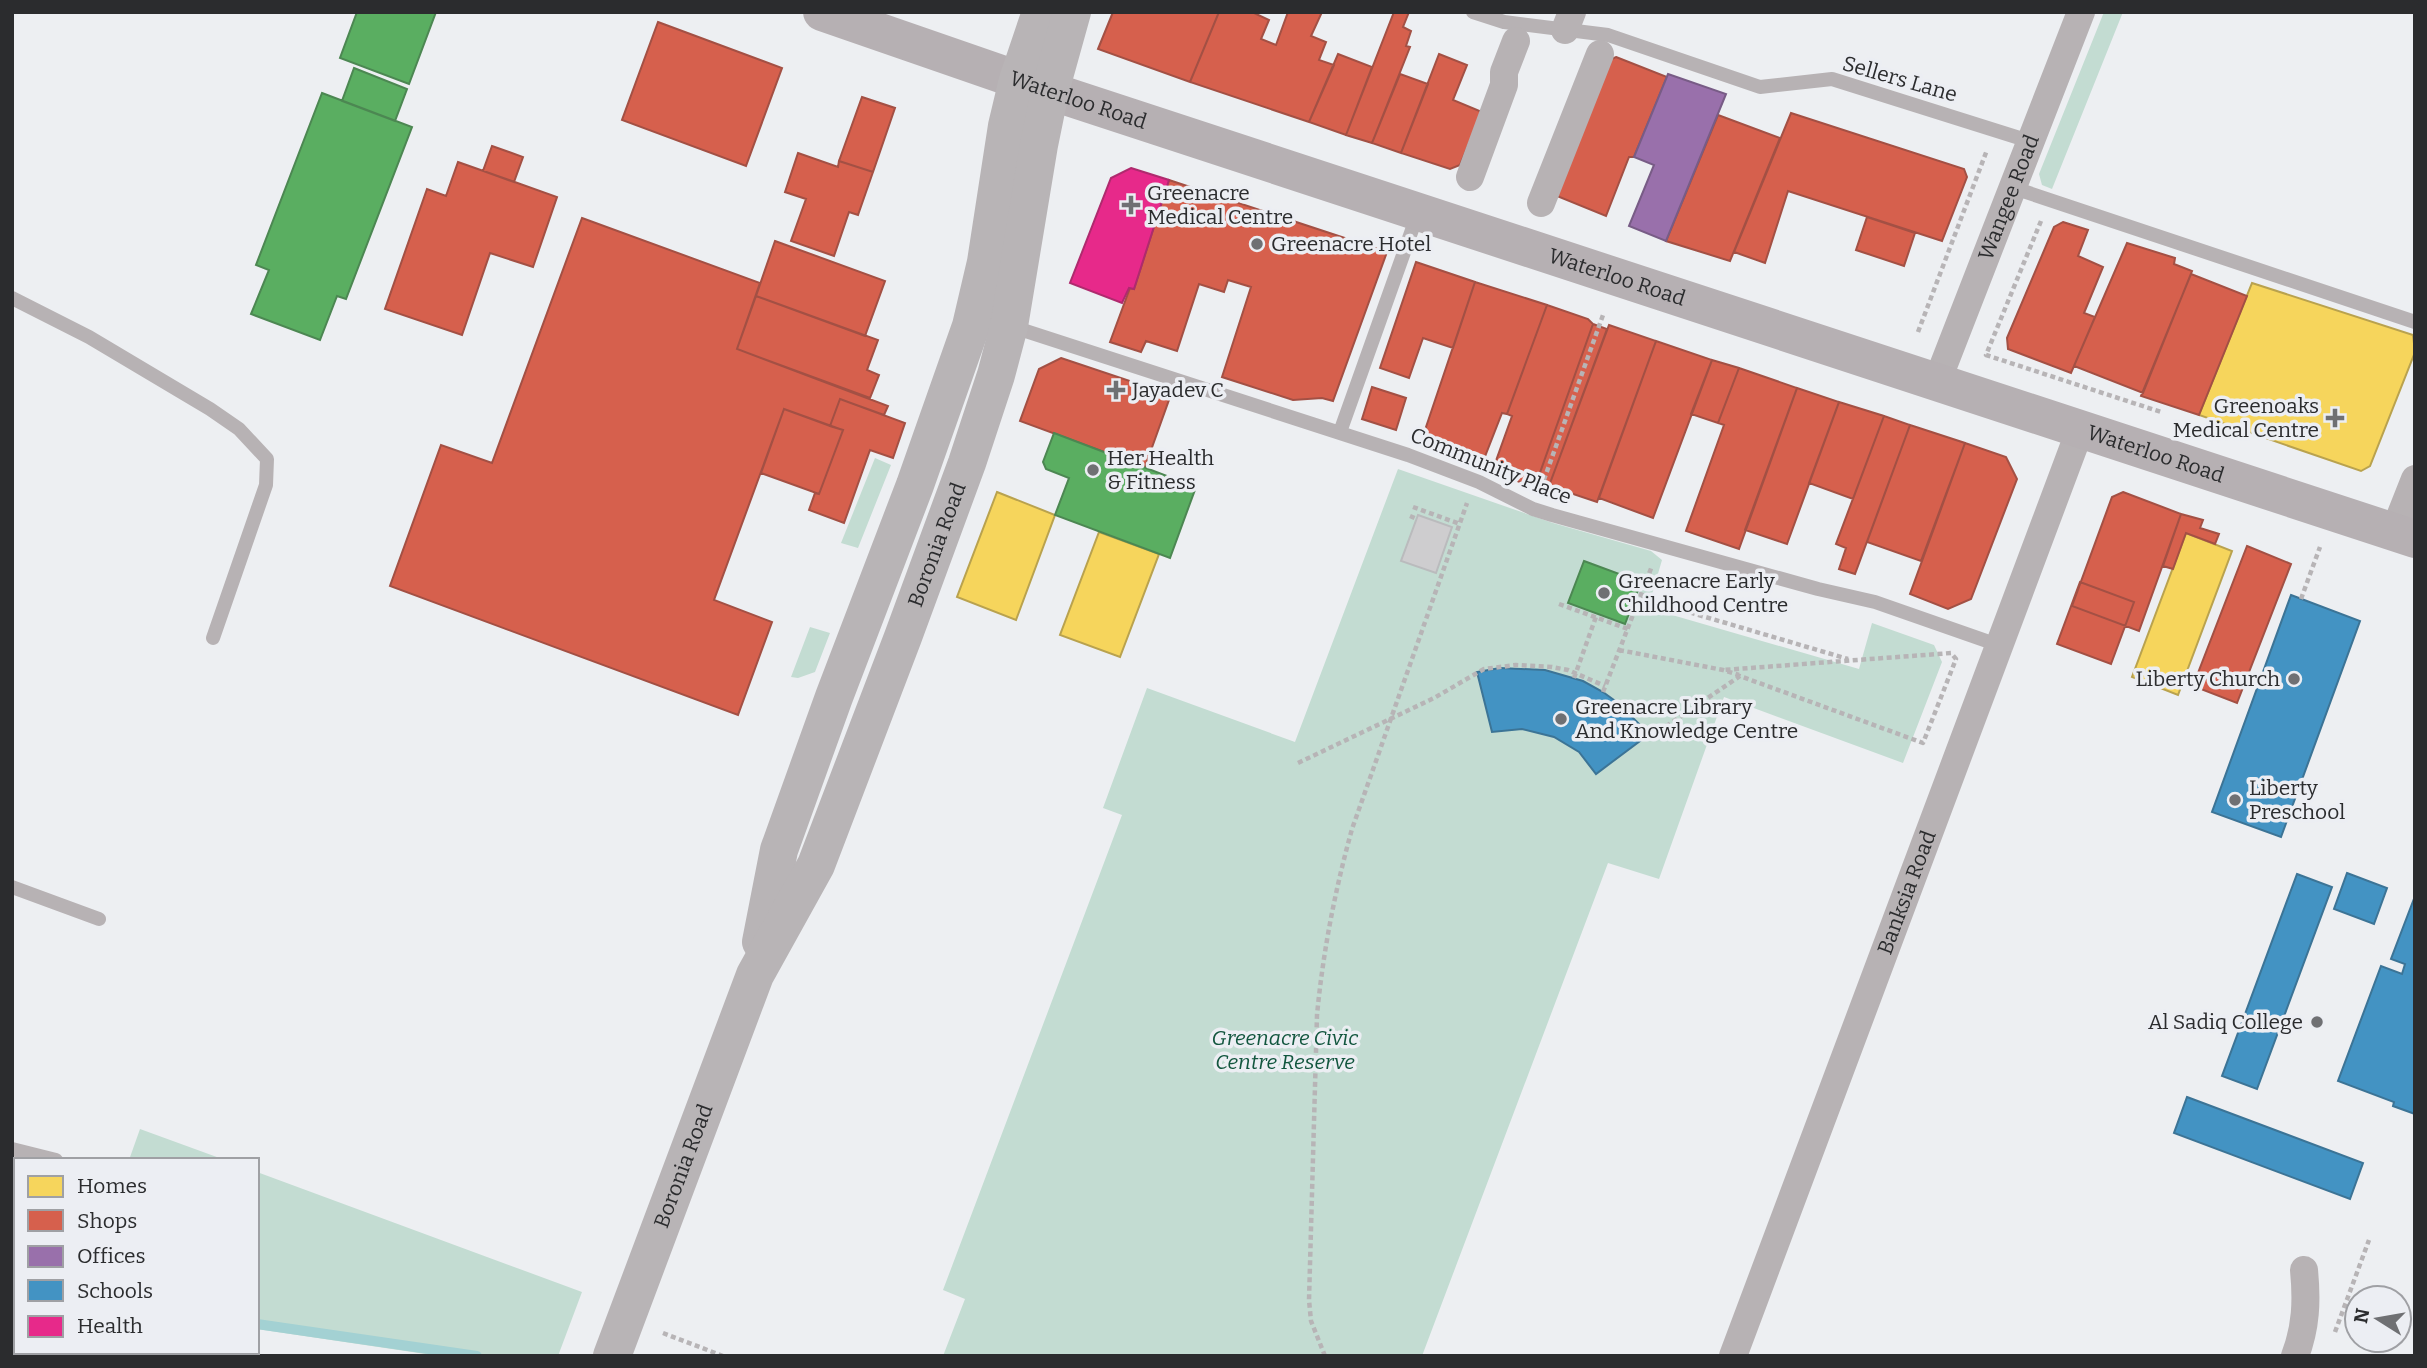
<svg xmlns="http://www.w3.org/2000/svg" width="2427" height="1368" font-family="Bitter,serif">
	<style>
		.green { fill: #c3dcd2 }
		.homes { fill: #f6d55c; stroke: #b9a24e; stroke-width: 2 }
		.shops { fill: #d6604d; stroke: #a35044; stroke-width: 2 }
		.offices { fill: #9970ab; stroke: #785c86; stroke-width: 2 }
		.schools { fill: #4393c3; stroke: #3c7496; stroke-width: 2 }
		.health { fill: #e7298a; stroke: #af2a6e; stroke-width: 2 }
		.public { fill: #5aae61; stroke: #4c8752; stroke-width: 2 }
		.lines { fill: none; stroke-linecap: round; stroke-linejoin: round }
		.stream { stroke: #a3d1d3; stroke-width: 10 }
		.building { fill: #cecdcf; stroke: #babbbd; stroke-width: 2 }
		.path { stroke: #b7b4b6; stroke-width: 4.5; stroke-dasharray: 5 3.5; stroke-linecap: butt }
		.lane { stroke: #b7b2b4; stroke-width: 14 }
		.street { stroke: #b7b2b4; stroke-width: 28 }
		.secondary { stroke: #b6b0b3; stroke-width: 38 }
		.primary { stroke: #b8b4b6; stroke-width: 38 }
		.poi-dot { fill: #6f7073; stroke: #eceef3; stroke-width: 2.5 }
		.labels { text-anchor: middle; stroke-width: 7; stroke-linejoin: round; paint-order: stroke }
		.street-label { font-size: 21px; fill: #2b2c2e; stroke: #eceef3 }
		.poi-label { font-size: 21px; fill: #2b2c2e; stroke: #eceef3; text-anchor: start }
		.park-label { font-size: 21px; font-style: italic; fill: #12563e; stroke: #eceef3 }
	</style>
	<rect width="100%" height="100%" fill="#edeff2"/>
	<path class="green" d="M2104,12H2123L2052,189L2042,185L2039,174Z
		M875,458L891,465L858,548L841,543Z
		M1398,469L1553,523L1651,551L1662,560L1648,608L1859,669L1872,623L1934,645L1942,662L1903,763L1724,697L1659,879L1608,863L1422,1356H943L965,1299L943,1290L1122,815L1103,808L1147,688L1295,742Z
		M810,627L830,633L815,672L798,678L791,677Z
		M140,1129L225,1160H129Z
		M257,1172L582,1292L558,1356H439L257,1329Z"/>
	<path class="homes" d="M2252,283L2413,335L2415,352L2370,466L2361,471L2199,415Z
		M997,492L1055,515L1016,620L957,597Z
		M1099,532L1159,554L1120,657L1060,635Z
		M2186,533L2232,551L2178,695L2132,677Z"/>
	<path class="shops" d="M1113,12H1219L1190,82L1098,49Z
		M1219,12H1252L1269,20L1261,39L1276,45L1288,12H1322L1311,36L1326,42L1319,60L1334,65L1309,122L1190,82Z
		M1394,12H1409L1403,27L1411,31L1406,46L1410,47L1372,143L1346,135Z
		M658,22L782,68L746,166L622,120Z
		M1338,54L1372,67L1346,135L1309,122Z
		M1439,54L1467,65L1453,100L1482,112L1460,165L1450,169L1401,153Z
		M1616,57L1667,77L1634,157H1629L1606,216L1552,194L1607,61Z
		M1400,74L1428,84L1401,153L1372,143Z
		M862,97L895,108L873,172L839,161Z
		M1791,113L1964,169L1967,177L1942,241L1788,191L1765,263L1734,252Z
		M1718,115L1780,138L1730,261L1666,241Z
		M492,146L523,157L514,182L483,171Z
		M798,153L838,167L839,161L873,172L858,215L849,212L834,256L791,241L806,199L785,192Z
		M458,162L557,197L533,267L490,253L462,335L385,309L427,189L446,196Z
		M1169,180L1387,252L1333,401L1322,398L1293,400L1222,377L1251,287L1228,280L1224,292L1199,284L1177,351L1146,341L1141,352L1110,342L1130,288L1134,289Z
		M1867,217L1915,233L1904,266L1856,250Z
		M582,218L760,283L737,349L888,406L884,415L840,399L830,426L784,409L714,600L772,622L738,715L390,586L441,445L492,463Z
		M2063,222L2088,230L2078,256L2103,267L2084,313L2095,317L2071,373L2008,349L2007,338L2054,227Z
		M775,241L885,281L865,336L756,296Z
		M2127,243L2175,258L2174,264L2192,271L2143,393L2074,366Z
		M1416,262L1475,282L1453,348L1423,338L1409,378L1380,368Z
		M2191,274L2247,296L2199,415L2141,396Z
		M1475,282L1547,305L1507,414L1502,413L1484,459L1423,436Z
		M756,296L878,340L867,370L879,375L870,398L737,349Z
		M1547,305L1588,319L1593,324L1537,481L1528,485L1492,472L1512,416L1507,414Z
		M1593,324L1607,329L1549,486L1537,481Z
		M1609,325L1656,341L1597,502L1549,486Z
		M1656,341L1712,360L1653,518L1599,498Z
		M1061,358L1142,385L1141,387L1170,397L1145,467L1020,421L1039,369Z
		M1712,360L1739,368L1718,423L1691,414Z
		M1739,368L1797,388L1739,549L1686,531L1724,425L1718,423Z
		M1372,387L1406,398L1396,430L1362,419Z
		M1797,388L1839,402L1787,544L1745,530Z
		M840,399L905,423L893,458L870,450L844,523L809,510L815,493L819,494L843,430L830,426Z
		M1839,402L1884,416L1853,499L1809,483Z
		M784,409L843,430L819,494L761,473Z
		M1884,416L1910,425L1855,574L1839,569L1846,548L1836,544Z
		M1910,425L1965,443L1921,561L1867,542Z
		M1965,443L2006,457L2017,479L1971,599L1948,609L1910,594Z
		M2123,492L2181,514L2139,631L2072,606L2112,497Z
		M2181,514L2203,520L2200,528L2219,534L2215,544L2186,533L2173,569L2163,566Z
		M2247,546L2291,564L2237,703L2193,686Z
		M2080,582L2134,602L2111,664L2057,644Z"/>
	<path class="offices" d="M1668,74L1726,94L1666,241L1629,226L1654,165L1634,157Z"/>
	<path class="schools" d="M2291,595L2360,621L2281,837L2212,812Z
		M1500,668L1545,670L1583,681L1603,692L1618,703L1639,724L1648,735L1596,774L1579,752L1554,737L1522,729L1492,732L1477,672Z
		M2347,873L2387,888L2374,924L2334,909Z
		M2297,874L2332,887L2257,1089L2222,1076Z
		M2415,896V1114L2393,1106L2394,1102L2338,1081L2381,966L2402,974L2405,964L2391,959Z
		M2187,1097L2363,1163L2350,1199L2174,1133Z"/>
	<path class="health" d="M1131,168L1169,180L1134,289L1129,288L1122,303L1070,283L1111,178Z"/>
	<path class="public" d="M357,12H436L409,84L340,58Z
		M354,68L407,89L395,121L342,101Z
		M322,93L412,127L346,299L337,296L320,340L251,314L269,270L256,265Z
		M1054,433L1196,487L1170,558L1055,515L1069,478L1046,469L1043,462Z
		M1584,561L1641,582L1625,624L1568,603Z"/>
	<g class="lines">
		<path class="stream" d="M12,1298H16
			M257,1324L477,1356"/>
	</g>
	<path class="building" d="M1418,515L1452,527L1436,573L1401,561Z"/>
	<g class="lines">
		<path class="path" d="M2041,221L1986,355L2161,412
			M1918,332L1987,150
			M1541,488L1603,315
			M1413,507L1460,524
			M1410,516L1417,519
			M1641,598L1848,659
			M2301,599L2320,547
			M1559,604L1628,629
			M1619,650L1723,670L1739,675
			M1574,678L1597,614
			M1603,692L1652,566
			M1652,736L1740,676L1923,743L1956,659L1951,653L1723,670
			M1298,763L1434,698L1484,669L1516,665L1552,667L1568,670L1605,686
			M2335,1332L2369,1240
			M663,1333L723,1356
			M1325,1356L1311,1321L1309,1300L1317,1015C1323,952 1335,890 1352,829L1467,503"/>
		<path class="lane" d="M1473,12L1504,22L1608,35L1760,87L1832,79L2029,141
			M2011,187L2415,322
			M12,298L89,337L210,409L239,429L267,459L266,485L213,638
			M1010,326L1408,455L1479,482L1533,509L1552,515L1818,589L1875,602L2001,646
			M1340,432L1418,213
			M12,887L99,919
			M12,1149L56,1160"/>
		<g class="street">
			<path d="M1565,30L1572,12"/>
			<path d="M1470,177L1504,85V72L1516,41"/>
			<path d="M1541,203L1600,54"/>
			<path id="s1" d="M1937,382L2081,12"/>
			<path d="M2394,532L2415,479"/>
			<path id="s2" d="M1733,1356L2080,430"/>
			<path d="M2295,1356C2306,1327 2307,1301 2304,1270"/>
		</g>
		<path class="secondary" id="s3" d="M822,12L1050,91L2415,539"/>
		<g class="primary">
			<path d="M761,942L779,850L834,697L915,485L971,326L986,262L1007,126L1018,80L1041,12"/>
			<path id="s4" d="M612,1356L755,975L816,865L903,637L967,463L996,375L1009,326L1039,145L1050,91L1072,12"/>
		</g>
	</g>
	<g class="poi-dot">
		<path d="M1127.5 194.5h7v7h7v7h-7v7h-7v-7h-7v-7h7z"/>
		<circle cx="1257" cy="244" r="7"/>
		<path d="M1112.5 379.5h7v7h7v7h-7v7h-7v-7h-7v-7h7z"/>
		<path d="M2331.5 407.5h7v7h7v7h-7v7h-7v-7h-7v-7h7z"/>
		<circle cx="1093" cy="470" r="7"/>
		<circle cx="1604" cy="593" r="7"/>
		<circle cx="2294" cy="679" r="7"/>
		<circle cx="1561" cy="719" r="7"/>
		<circle cx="2235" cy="800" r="7"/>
		<circle cx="2317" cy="1022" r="7"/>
	</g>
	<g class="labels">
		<g class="street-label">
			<text transform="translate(1900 79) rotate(16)" y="7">Sellers Lane</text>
			<text dy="7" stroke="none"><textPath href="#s3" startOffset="271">Waterloo Road</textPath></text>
			<text dy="7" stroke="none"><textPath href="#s1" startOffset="198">Wangee Road</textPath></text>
			<text dy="7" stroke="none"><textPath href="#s3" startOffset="838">Waterloo Road</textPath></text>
			<text dy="7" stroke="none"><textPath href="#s3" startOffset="1405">Waterloo Road</textPath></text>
			<text transform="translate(1491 466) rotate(22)" y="7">Community Place</text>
			<text dy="7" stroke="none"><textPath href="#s4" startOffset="875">Boronia Road</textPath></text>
			<text dy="7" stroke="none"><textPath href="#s2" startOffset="495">Banksia Road</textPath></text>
			<text dy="7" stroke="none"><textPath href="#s4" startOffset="203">Boronia Road</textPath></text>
		</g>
		<g class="poi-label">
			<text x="1147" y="200">Greenacre<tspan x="1147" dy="24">Medical Centre</tspan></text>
			<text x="1271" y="251">Greenacre Hotel</text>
			<text x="1132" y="397">Jayadev C</text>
			<text x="2319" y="413" text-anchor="end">Greenoaks<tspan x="2319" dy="24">Medical Centre</tspan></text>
			<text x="1107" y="465">Her Health<tspan x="1107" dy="24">&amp; Fitness</tspan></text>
			<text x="1618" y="588">Greenacre Early<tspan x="1618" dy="24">Childhood Centre</tspan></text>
			<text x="2280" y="686" text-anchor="end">Liberty Church</text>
			<text x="1575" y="714">Greenacre Library<tspan x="1575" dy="24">And Knowledge Centre</tspan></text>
			<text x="2249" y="795">Liberty<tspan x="2249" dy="24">Preschool</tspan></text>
			<text x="2303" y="1029" text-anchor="end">Al Sadiq College</text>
		</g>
		<g class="park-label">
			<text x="1285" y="1045">Greenacre Civic<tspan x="1285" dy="24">Centre Reserve</tspan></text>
		</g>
	</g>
	<rect width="2427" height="1368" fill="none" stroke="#2b2c2e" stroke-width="28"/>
	<rect x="14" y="1158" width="245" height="196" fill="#eceef3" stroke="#9fa0a4" stroke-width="2"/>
	<rect x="28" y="1176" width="35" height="21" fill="#f6d55c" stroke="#9fa0a4" stroke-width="2"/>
	<text x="77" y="1193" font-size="21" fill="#2b2c2e">Homes</text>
	<rect x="28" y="1210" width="35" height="21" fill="#d6604d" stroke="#9fa0a4" stroke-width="2"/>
	<text x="77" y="1228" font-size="21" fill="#2b2c2e">Shops</text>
	<rect x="28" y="1246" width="35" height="21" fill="#9970ab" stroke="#9fa0a4" stroke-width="2"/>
	<text x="77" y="1263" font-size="21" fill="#2b2c2e">Offices</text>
	<rect x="28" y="1280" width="35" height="21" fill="#4393c3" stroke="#9fa0a4" stroke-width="2"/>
	<text x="77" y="1298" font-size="21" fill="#2b2c2e">Schools</text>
	<rect x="28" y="1316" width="35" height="21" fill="#e7298a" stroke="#9fa0a4" stroke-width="2"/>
	<text x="77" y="1333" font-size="21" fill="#2b2c2e">Health</text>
	<g transform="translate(2378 1319) rotate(281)"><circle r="33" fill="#eceef3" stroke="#9fa0a4" stroke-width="2"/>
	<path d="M0-5L12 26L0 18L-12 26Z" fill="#6f7073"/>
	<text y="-10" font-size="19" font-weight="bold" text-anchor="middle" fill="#2b2c2e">N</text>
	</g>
</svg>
